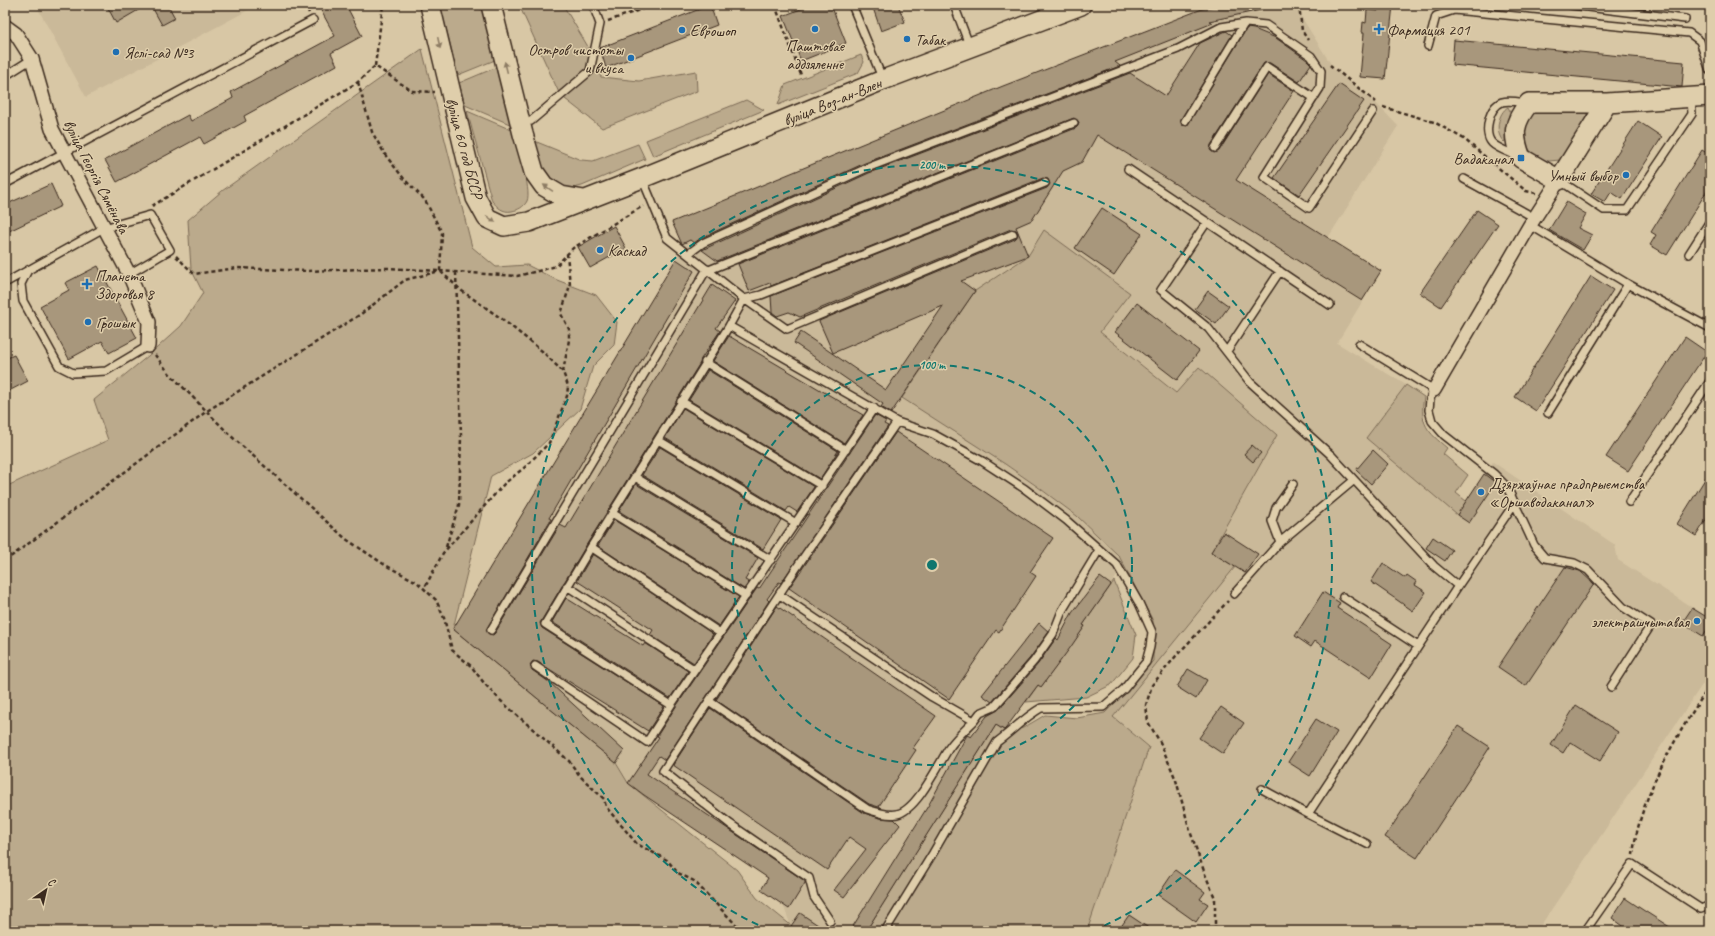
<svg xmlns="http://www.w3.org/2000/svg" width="1715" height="936" font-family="Caveat,sans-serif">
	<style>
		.built { fill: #cab999 }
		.green { fill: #bbaa8c; stroke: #7b6a55 }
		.building { fill: #a8977c; stroke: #3b2a1e }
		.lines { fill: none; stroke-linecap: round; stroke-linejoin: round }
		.lane-casing { stroke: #3b2a1e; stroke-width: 10 }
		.street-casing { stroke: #3b2a1e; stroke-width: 16 }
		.secondary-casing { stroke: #3b2a1e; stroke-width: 22 }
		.path { stroke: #3b2a1e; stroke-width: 2.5; stroke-dasharray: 4 3; stroke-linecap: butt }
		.lane { stroke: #dfceab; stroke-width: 7 }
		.street { stroke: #dfceab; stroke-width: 13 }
		.secondary { stroke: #dfceab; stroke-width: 19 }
		.oneway { fill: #8d7c64 }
		.ring { fill: none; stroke: #0f766e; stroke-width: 2; stroke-dasharray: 7 5 }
		.poi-dot { fill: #1f6fb2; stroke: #dfceab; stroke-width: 1.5 }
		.labels { text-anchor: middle; stroke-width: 3; stroke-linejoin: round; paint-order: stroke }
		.poi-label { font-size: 16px; fill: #3b2a1e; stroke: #dfceab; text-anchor: start }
		.street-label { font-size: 16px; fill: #3b2a1e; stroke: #dfceab }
		.centre { fill: #0f766e; stroke: #dfceab; stroke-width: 2 }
		.ring-label { font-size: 12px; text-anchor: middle; font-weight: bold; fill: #0f766e; stroke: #dfceab; stroke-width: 3; stroke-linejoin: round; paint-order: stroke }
	</style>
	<rect width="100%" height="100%" fill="#d8c7a5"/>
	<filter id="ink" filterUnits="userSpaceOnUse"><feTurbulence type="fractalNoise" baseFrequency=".025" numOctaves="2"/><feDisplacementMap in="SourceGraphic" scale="8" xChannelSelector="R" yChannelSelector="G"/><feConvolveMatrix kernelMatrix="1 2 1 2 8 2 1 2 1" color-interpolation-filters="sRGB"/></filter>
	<g filter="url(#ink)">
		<path class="built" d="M36,5H252L254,7L86,97Z
			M1219,5H1294L1334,69L1373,100L1398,126L1328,238L1381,271L1337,343L1406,385L1366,438L1457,515L1493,462L1615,545L1618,560L1710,619V673L1537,931H1087L1149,747L1112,717L1235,567L1211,552L1277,435L1199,367L1177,393L1100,332L1044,230L1028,256L975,291L1005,464L1077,516L1119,556L1125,564L1083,625L1085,626L1041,687L1038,685L1004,731L996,725L983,744L866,931H798L791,926L783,905L761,890L767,878L644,795L628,783L616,763L453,629L676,259L681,244L672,222L1202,9Z"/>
		<path class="green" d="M440,5H483L495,60L458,75Z
			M519,5H563L587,45L601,77L639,81L696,71L697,91L602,128L560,95Z
			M422,49L472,247L496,267L527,265L557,280L596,295L617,322L614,345L593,366L580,409L533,453L491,476L453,629L616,763L628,783L737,870L757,898L798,931H5V487L108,440L94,400L148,356L181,326L203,293L191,269L188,220L222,191Z
			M861,55L864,62L858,73L778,105L785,85Z
			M497,67L512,125L465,105L459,83Z
			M746,100L764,110L653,156L646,140Z
			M1508,107L1510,111L1506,127L1505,141L1504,142C1494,133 1498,113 1508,107Z
			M467,111L514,131C517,145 532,190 527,201C524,207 518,210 512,211C503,213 497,207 492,201Z
			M1534,111H1581L1586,113L1588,117L1568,156L1560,160L1549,161L1539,160L1532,154L1525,142L1524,134L1525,125Z
			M532,140L581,160L593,161L638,144L645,159L582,186L569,189L558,188L540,171Z
			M1044,230L1130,293L1100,332L1176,393L1199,367L1277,435L1211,552L1235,567L1113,717L1149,747L1087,931H866L996,725L1005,731L1023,728L1045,715L1077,718L1105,713L1153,661V621L1119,556L1077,516L1038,487L1005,464L902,398L975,291L1028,256Z
			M1406,385L1424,397C1419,424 1428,432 1447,448L1443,454L1468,475L1456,493L1466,501L1457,515L1366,438Z
			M1114,581L1136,635L1133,658L1111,685L1086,697L1026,702L1038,685L1041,687L1085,626L1083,625Z"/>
		<path class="building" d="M114,5H147L116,23L108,8Z
			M151,5H168L175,18L162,25Z
			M318,5H346L362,36L331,53L337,65L244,116L246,121L204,144L200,137L117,182L105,160L188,115L191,121L233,98L231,92L335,36Z
			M710,5L717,25L606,68L600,48Z
			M811,5H831L846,43L801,61L783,16Z
			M872,5H898L905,22L881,31Z
			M1219,5H1260L1261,10L1209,21L1213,23L1115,62L1120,66L865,163L701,238L694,243L690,240L682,244L681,242L672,222L1003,86L1202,9Z
			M1378,5H1393L1385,79L1360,77L1364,33H1362L1363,22L1366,23L1367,10L1378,11Z
			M1247,28L1254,29L1276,38L1307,60L1311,64L1299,82L1270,63H1264L1211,145L1210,150L1214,153L1219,151L1268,74L1294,91L1236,180L1381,271L1362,301L1097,135L1082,162L1063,171L1032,220L1016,227L1028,256L961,281L975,291L891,413L881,407L883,404L794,343L801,332L886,390L943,306L833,353L819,321L1015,239L1018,235L1016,230L1011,229L800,317L789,312L777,316L772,312L771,296L1047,188L1050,184L1048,179L1043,178L771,286L770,283L749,291L738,264L1076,128L1078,126L1079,122L1074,118L717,261L702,250L869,173L1130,73L1166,96L1200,43L1226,31L1232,35L1181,119L1182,125L1187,126Z
			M1454,40L1684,62L1682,87L1452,65Z
			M1339,84L1364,101L1299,195L1274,178Z
			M1638,121L1662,137L1622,199L1611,192L1605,202L1591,194Z
			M1702,150L1710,155V186L1667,255L1650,245L1656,235L1651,232Z
			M51,184L61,206L5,233V205Z
			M1566,202L1586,214L1578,228L1592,235L1583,250L1549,230Z
			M1102,208L1142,234L1114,275L1075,248Z
			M1477,210L1498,224L1441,307L1420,293Z
			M614,226L626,248L590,268L578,247Z
			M676,259L694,271L549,518L551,519L486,630L489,634L493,635L495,633L560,525L566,528L712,285L735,301L716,328L720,331L701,359L700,363L587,544L540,623L542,628L664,706L648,731L538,662L533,661L530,665L532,670L549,682L624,751L616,763L453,629Z
			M98,266L137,338L109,353L102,341L69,359L40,306L69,290L65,283Z
			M1591,276L1613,290L1536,411L1515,397Z
			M1208,291L1229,306L1216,324L1195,309Z
			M1137,303L1199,351L1177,380L1115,332Z
			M729,336L863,415L844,443L713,361Z
			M1685,337L1707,352L1628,471L1606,457Z
			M14,355L28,381L5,393V359Z
			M708,370L838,451L820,479L689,400Z
			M683,408L814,487L797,512L789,507L786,511L665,438Z
			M875,415L886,421L884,424L888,426L781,583L779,582L767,599L769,601L665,760L659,756L647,774L805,881V883L789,909L761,890L768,878L644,795L628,783L659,737L657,736L675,708L757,588L759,589Z
			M896,432L1053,538L1030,572L1036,576L1013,611L999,632L996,630L949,699L789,588Z
			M1252,445L1261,453L1253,462L1244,454Z
			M660,447L781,520L763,549L642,475Z
			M1373,450L1388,464L1371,484L1356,470Z
			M1710,471V514L1696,536L1677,524Z
			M1484,474L1496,483L1469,523L1457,515Z
			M636,484L758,558L745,580L749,582L744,589L619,511Z
			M614,520L739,597L719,626L598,546Z
			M1224,532L1258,554L1245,573L1211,552Z
			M1433,537L1452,550L1445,561L1426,548Z
			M593,554L713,634L694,663L650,635L653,630L577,581Z
			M1383,563L1405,578L1407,575L1417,582L1415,585L1426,592L1413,611L1371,582Z
			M1565,567L1580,571L1594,584L1526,686L1498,667Z
			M1100,577L1111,585L1083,625L1085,626L1070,648L1041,687L1038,685L1006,728L1004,730L996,725L866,931H850L928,806L967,735L971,737L987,716L998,710L1038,664L1056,638L1058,640L1072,613Z
			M1323,592L1340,603L1337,608L1392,644L1371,678L1315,641L1311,647L1295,636Z
			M566,598L643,646L645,643L688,671L670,698L552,622Z
			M777,606L936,716L913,748L916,750L879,806L882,808L869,804L716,700Z
			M1692,608L1710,619V625L1703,636L1682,623Z
			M1039,623L1049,632L1030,658L992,702L982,695Z
			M1188,669L1207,680L1196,699L1177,687Z
			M1576,705L1618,732L1600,761L1570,742L1563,753L1551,745Z
			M1221,707L1244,723L1223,754L1199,738Z
			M710,708L864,813L880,818L894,819L900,825L844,897L834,890L866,849L849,837L827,870L673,765Z
			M1316,719L1337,732L1310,776L1288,762Z
			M1458,726L1490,747L1417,858L1385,837Z
			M1175,870L1205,892L1200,899L1208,904L1196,922L1158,895Z
			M1625,898L1643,910L1676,931H1630L1612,918Z
			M800,913L827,931H798L791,926Z
			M1129,915L1153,931H1118Z"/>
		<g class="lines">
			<g class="lane-casing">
				<path id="lane" d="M852,5L883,80
					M954,5L970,47
					M1571,5L1685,19
					M1428,46L1436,16L1454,10L1689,33L1700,41L1710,71
					M5,76L32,59
					M531,121L590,71L600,24L593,5
					M1185,121L1244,24
					M1215,148L1267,67L1314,98
					M1517,156C1509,152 1498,149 1492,143C1483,133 1489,107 1502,102C1509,100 1519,102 1527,103
					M1128,169L1207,222
					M642,178L667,238L744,299L729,326L897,422L801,561L663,771L730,824L809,878L814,897L830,921
					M1464,179L1535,218
					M1559,180L1604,210H1627L1692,114L1691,97
					M5,184L313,20
					M1530,225L1628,284L1710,328
					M688,254L703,243L867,168L1178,49L1221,27L1246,23L1266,25L1311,56L1321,71L1320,88L1264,177L1309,208L1373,111
					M1689,254L1710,221
					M28,270L21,284L23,301L59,366L73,373L106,371L148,346
					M709,270L1074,123
					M5,283L104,228L150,215L170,250L129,274
					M744,299L761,295L1045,183
					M744,299L787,329L1013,234
					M1330,305L1207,222L1161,290L1208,328L1250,382L1331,455L1434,566L1458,586L1514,504
					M729,326L591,547L545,624L671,705L874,408
					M1359,344L1434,390L1430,399L1429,410L1432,421L1444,435L1494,474L1507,487L1534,545L1545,558L1574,563L1588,570L1623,607L1651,625L1611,687
					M1227,351L1280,271
					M705,362L846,450
					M681,401L822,486
					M1548,413L1628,284
					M658,440L796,523
					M635,477L771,560
					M1629,502L1710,381
					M612,513L746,596
					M1280,542L1272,521L1276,508L1293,484
					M591,547L720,633
					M567,586L695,670
					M1234,594L1280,542L1353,481
					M1343,597L1418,646
					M491,630L707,269
					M535,666L647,742L671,705
					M709,701L867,809C876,812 887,816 897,814C917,810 938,765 949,748C956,738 966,729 974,721L932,697L780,595
					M974,721L980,713L994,707L1034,661L1053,634L1062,611L1099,550
					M1262,789L1308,814L1458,586
					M1308,814L1367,844
					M885,931L933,853L997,742C1012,731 1025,717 1041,708L1103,707L1124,689L1146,662L1150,647L1152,632L1139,603L1117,565L1066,520L1025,489L982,461L933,434L897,422
					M1594,931L1588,927L1632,864L1701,909L1710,905"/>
			</g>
			<g class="street-casing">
				<path id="street" d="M5,26L16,34L32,59L52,129L129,274L149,322L148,346
					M1434,390L1530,225L1559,180"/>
			</g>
			<g class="secondary-casing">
				<path id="secondary" d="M430,5L476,198L487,218L504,226L529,222L642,178L883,80L1081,5
					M491,5L523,134L534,172L544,186L561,196L584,200
					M1607,103L1559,180L1521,158C1512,134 1513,123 1529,103H1607L1710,96"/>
			</g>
			<path class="path" d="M305,5L309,13
				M775,5L801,75
				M1299,5L1302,31L1308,40
				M1709,5L1710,7
				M608,21L654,5
				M1330,65L1376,102
				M375,66L383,5
				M358,82L372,132L386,156L405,180L425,200L442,233L440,271
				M1383,107L1434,122L1464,139L1526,191L1536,193
				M152,206L358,82L375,66L412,91L435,92
				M176,256L194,274L237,268L308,271L387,268L440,271L462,291L502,319L542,351L563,372L568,386L567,396L549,443L525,467L504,484L443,553L424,589
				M155,355L169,373L231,436L346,539L385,565L417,582L436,600L444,618L452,650L471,666L484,683L501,701L569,761L580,776L604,799L606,807L637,844L667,860L678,873L694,881L742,931
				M563,372L569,340V329L561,314L570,285L567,254
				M446,547L459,505L461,436L456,272
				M5,561L207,411L361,314L405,280L440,271L517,276L542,270L556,266L573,248L643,206
				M1633,855C1639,798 1677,733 1710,686
				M1215,931V898L1205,874L1190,831L1176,780L1160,742L1148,722L1146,705L1152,685L1176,656L1228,601"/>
			<use href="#lane" class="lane"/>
			<use href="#street" class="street"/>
			<use href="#secondary" class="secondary"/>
		</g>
		<defs><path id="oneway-solid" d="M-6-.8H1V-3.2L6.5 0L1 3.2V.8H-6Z"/></defs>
		<g class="oneway">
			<use href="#oneway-solid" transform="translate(439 43) rotate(77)"/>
			<use href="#oneway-solid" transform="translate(506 67) rotate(-104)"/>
			<use href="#oneway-solid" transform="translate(548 188) rotate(-146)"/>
			<use href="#oneway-solid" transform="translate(491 219) rotate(34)"/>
		</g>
	</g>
	<g class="ring">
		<circle cx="932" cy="565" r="200"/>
		<path d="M769 930A400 400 0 1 1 1095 930"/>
	</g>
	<g class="poi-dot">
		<circle cx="815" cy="29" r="4"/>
		<path d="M1377 23h4v4h4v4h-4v4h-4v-4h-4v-4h4z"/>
		<circle cx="682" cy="30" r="4"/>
		<circle cx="907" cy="39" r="4"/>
		<circle cx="116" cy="52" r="4"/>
		<circle cx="631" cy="58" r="4"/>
		<rect x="1517" y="154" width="8" height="8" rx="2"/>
		<circle cx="1626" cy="175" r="4"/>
		<circle cx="600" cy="250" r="4"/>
		<path d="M85 278h4v4h4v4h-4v4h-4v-4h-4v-4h4z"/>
		<circle cx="88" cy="322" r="4"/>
		<circle cx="1481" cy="492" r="4"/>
		<circle cx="1697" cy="621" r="4"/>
	</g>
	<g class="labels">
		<g class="poi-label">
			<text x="1387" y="35">Фармация 201</text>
			<text x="690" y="36">Еврошоп</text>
			<text x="915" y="45">Табак</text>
			<text x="815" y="51" text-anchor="middle">Паштовае<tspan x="815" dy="18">аддзяленне</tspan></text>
			<text x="623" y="55" text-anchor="end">Остров чистоты<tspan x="623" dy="18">и вкуса</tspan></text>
			<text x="124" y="58">Яслі-сад №3</text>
			<text x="1513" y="164" text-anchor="end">Вадаканал</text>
			<text x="1618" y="181" text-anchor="end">Умный выбор</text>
			<text x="608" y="256">Каскад</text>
			<text x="95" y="281">Планета<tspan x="95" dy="18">Здоровья 8</tspan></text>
			<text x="96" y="328">Грошык</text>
			<text x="1489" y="489">Дзяржаўнае прадпрыемства<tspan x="1489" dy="18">«Оршаводаканал»</tspan></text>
			<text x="1689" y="627" text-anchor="end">электрашчытавая</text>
		</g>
		<g class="street-label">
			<text transform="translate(832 101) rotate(-22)" y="6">вуліца Воз-ан-Влен</text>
			<text transform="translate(465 148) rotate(75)" y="6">вуліца 60 год БССР</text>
			<text transform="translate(97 176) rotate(63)" y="6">вуліца Георгія Сямёнава</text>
		</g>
	</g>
	<circle cx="932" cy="565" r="6" class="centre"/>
	<g class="ring-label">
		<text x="932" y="169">200 m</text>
		<text x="932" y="369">100 m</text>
	</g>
	<rect width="1715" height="936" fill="none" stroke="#dfceab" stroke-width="20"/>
	<rect x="10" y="10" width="1695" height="916" fill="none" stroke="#3b2a1e" stroke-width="1.5" filter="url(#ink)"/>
	<g transform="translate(46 890) rotate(34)" stroke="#dfceab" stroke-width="3" paint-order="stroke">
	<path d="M0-3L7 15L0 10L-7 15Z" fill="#3b2a1e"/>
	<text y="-6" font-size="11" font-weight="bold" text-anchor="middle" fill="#3b2a1e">С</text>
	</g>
</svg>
